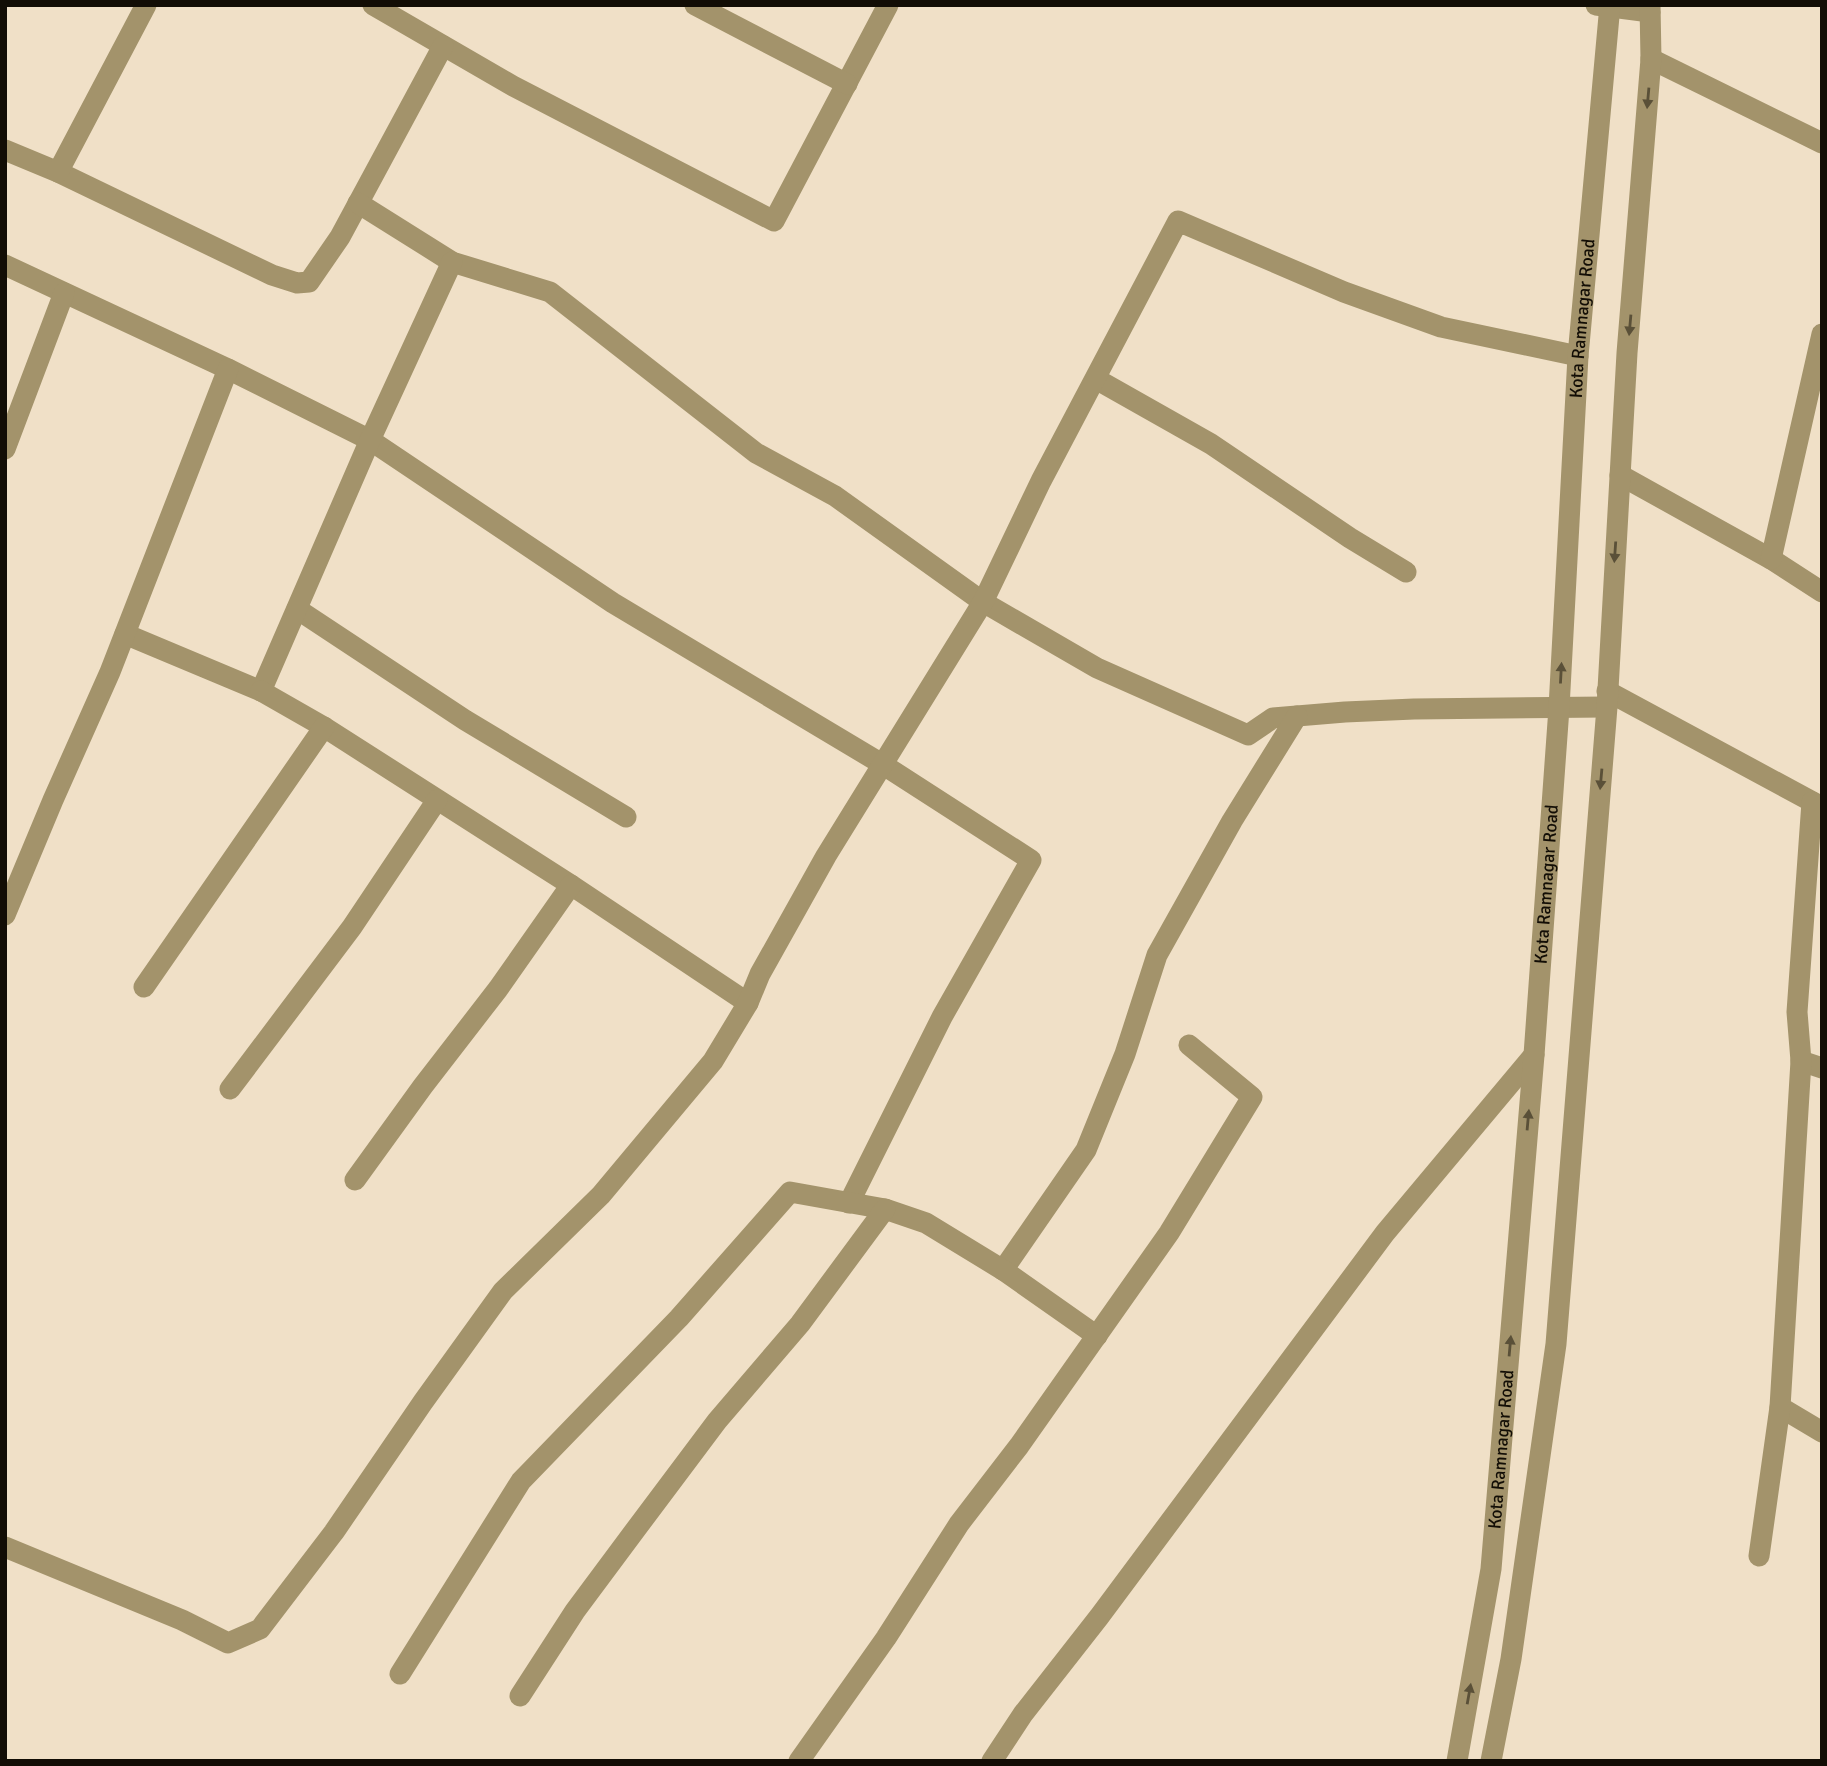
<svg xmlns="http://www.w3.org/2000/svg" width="1827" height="1766" font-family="Signika,sans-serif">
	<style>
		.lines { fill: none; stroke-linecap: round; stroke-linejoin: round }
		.minor { stroke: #a3936b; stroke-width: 21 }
		.oneway { fill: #5a5038 }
		.labels { text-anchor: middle; stroke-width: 5; stroke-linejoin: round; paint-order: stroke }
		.street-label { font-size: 18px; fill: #120d05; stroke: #f0e0c7 }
	</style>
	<rect width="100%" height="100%" fill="#f0e0c7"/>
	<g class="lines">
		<g class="minor">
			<path d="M373,5L513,86L774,221L888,5"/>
			<path d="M695,5L847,84"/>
			<path d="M1596,5L1650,12"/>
			<path d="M1651,59L1822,143"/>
			<path d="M5,150L58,172L272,275L297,283L309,282L340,237L443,46"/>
			<path d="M58,172L146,5"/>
			<path d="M358,203L452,262L550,292L756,453L835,496L983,602L1097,668L1248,735L1273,718L1345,712L1414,709L1607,707"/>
			<path d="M5,265L228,369L370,440L613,603L882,764L1031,860L942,1017L849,1203"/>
			<path d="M1096,379L1211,444L1350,538L1406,572"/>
			<path d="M5,449L64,293"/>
			<path d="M1620,475L1771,559L1822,592"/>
			<path d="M1771,559L1822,334"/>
			<path d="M297,609L465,720L626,817"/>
			<path d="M125,634L261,691L370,440L452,262"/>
			<path d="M261,691L324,727L571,885L748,1003"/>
			<path d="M1607,691L1822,807"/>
			<path d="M5,915L53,800L110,672L228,369"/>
			<path d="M144,987L324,727"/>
			<path d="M1801,1061L1822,1068"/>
			<path d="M230,1089L352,927L437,800"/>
			<path d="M355,1180L423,1086L498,989L571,885"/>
			<path d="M1003,1270L1086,1150L1125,1054L1157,955L1232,821L1297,716"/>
			<path d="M1780,1407L1822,1432"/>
			<path d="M5,1547L182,1620L228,1643L260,1629L334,1532L423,1402L503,1291L601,1195L713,1061L748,1003L760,974L826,856L983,602L1041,481L1178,221L1344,292L1441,327L1578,356"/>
			<path d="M1759,1556L1780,1407L1801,1061L1797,1012L1812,802"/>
			<path d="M400,1674L521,1481L679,1318L790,1192L885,1209L926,1223L1003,1270L1097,1336"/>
			<path d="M520,1696L575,1611L636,1529L717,1421L800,1324L885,1209"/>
			<path d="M799,1761L886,1638L959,1524L1019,1446L1169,1233L1252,1097L1189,1045"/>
			<path d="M992,1761L1023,1714L1099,1617L1385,1233L1534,1055"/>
			<path id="s1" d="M1457,1761L1491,1569L1534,1055L1559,708L1578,356L1610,5"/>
			<path d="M1491,1761L1511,1659L1556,1344L1607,707L1627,353L1651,59L1650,5"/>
		</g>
	</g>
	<defs><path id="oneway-solid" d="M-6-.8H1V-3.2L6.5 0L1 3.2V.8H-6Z" transform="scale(1.75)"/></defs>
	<g class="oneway">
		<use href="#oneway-solid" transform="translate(1648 98) rotate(95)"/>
		<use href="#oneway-solid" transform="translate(1630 325) rotate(95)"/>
		<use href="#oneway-solid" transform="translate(1615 552) rotate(94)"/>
		<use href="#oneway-solid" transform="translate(1561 673) rotate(-87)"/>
		<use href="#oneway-solid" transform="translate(1601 779) rotate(95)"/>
		<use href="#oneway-solid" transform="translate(1528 1120) rotate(-85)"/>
		<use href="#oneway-solid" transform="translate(1510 1346) rotate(-85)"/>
		<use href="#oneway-solid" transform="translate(1469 1694) rotate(-80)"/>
	</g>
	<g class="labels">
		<g class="street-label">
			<text dy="6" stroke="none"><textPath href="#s1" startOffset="1449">Kota Ramnagar Road</textPath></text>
			<text dy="6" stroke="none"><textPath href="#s1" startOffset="882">Kota Ramnagar Road</textPath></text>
			<text dy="6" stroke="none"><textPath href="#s1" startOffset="315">Kota Ramnagar Road</textPath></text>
		</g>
	</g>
	<rect width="1827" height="1766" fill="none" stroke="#120d05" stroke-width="14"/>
</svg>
